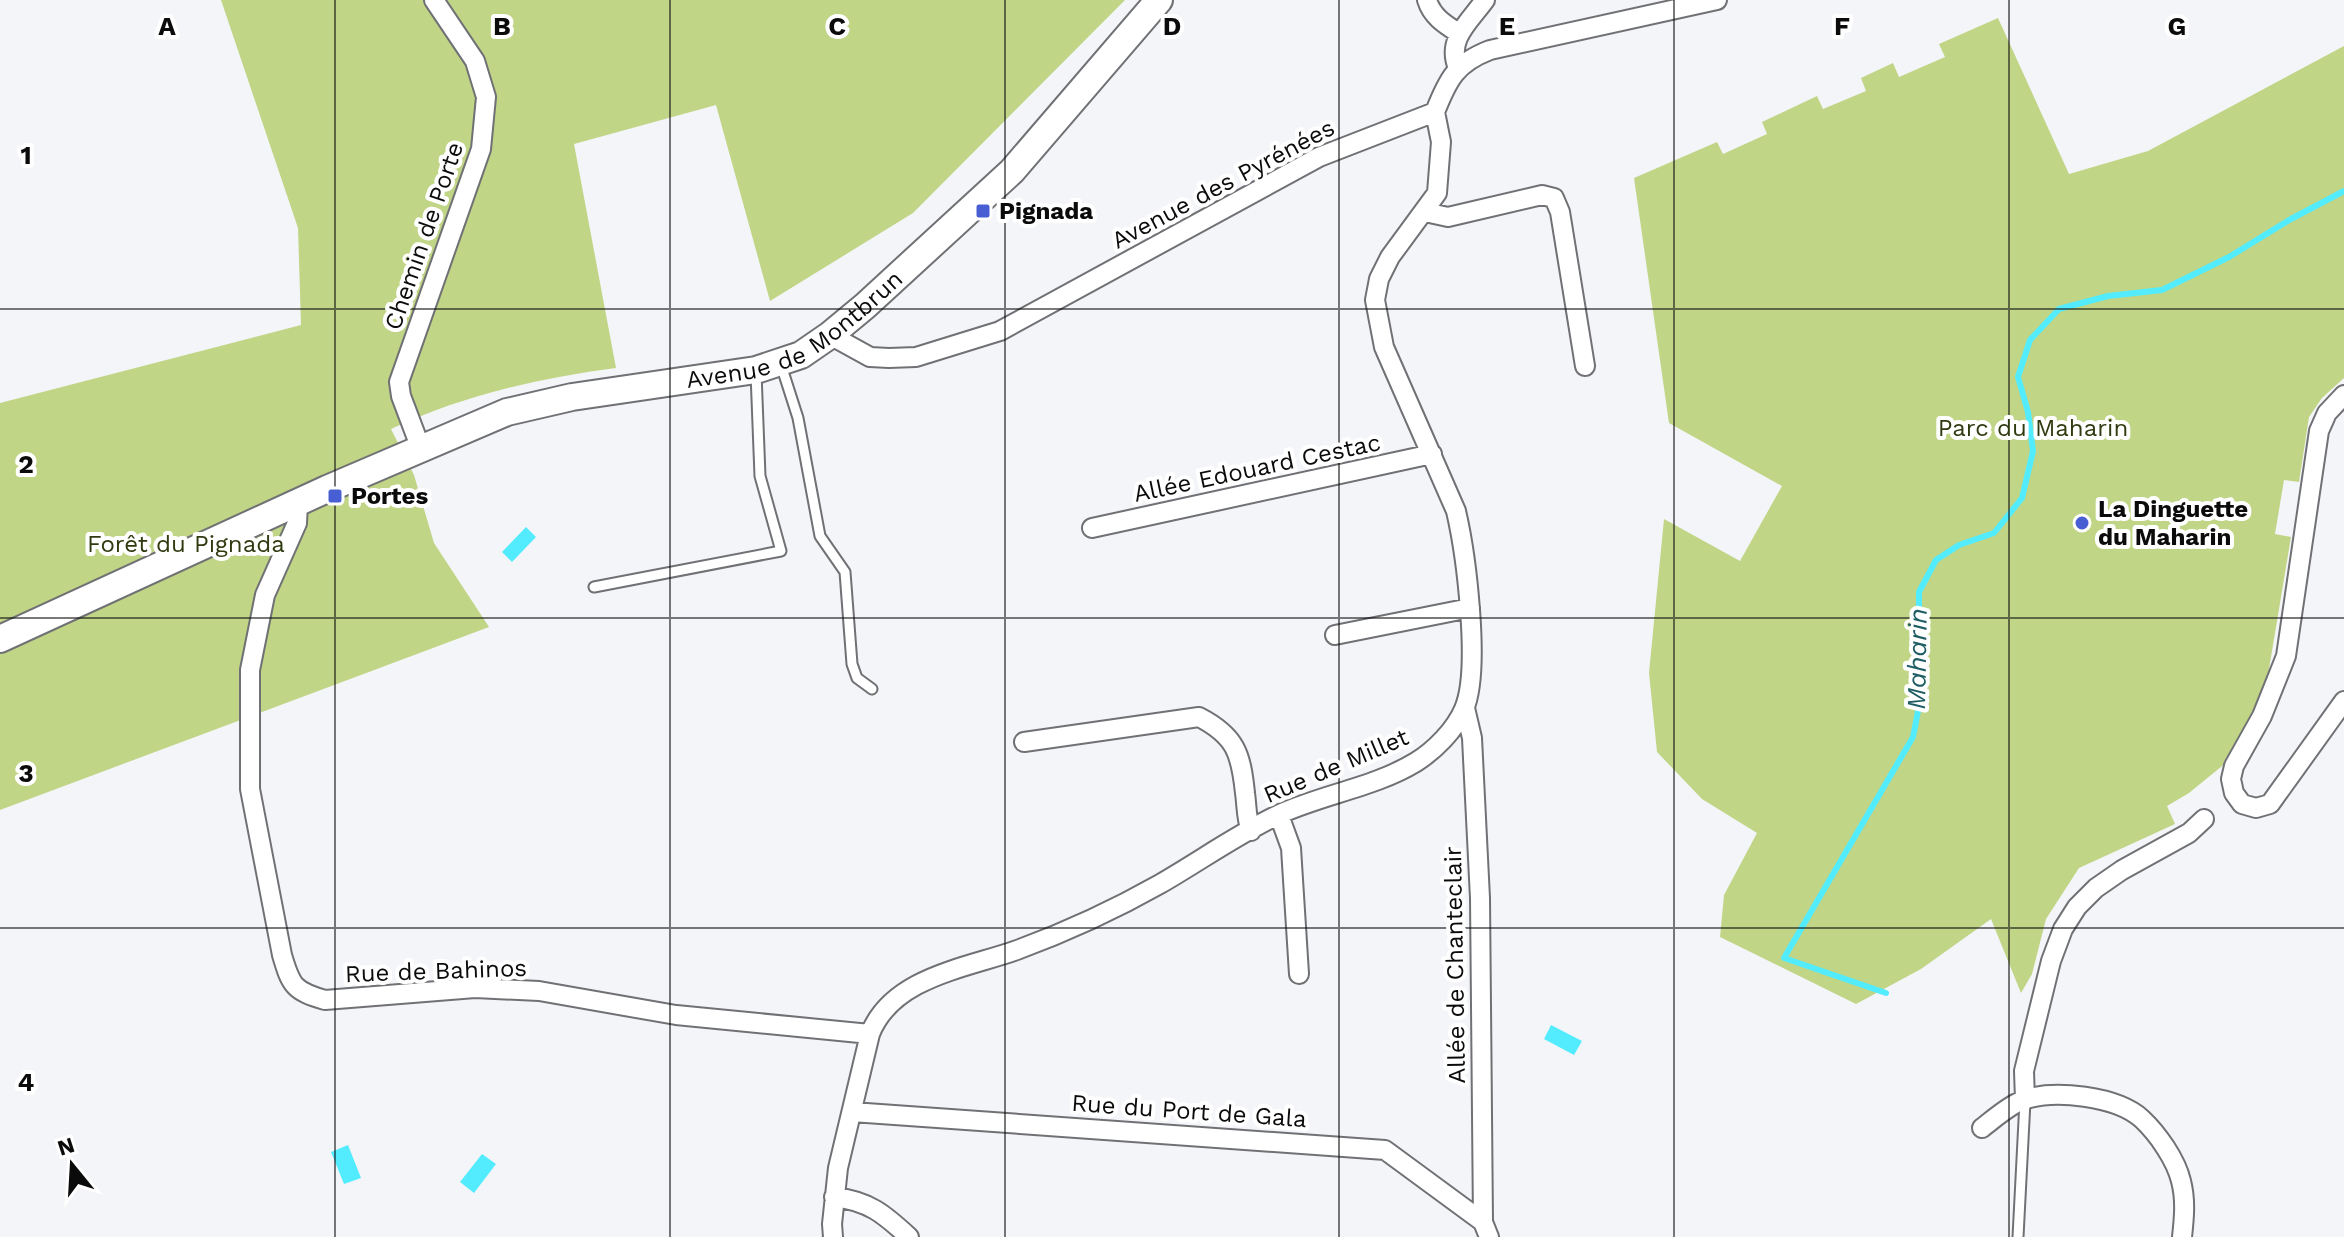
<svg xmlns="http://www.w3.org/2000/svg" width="2344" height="1237" font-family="'Work Sans',sans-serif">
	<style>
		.green { fill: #c0d586 }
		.water { fill: #53ecfe }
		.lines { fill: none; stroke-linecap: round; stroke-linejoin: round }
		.stream { stroke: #53ecfe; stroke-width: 6 }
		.lane-casing { stroke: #707174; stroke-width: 13 }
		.street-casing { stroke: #707174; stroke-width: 22 }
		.secondary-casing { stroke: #707174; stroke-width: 30 }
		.lane { stroke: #fff; stroke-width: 9 }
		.street { stroke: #fff; stroke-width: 18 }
		.secondary { stroke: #fff; stroke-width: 26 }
		.grid { fill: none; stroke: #0b0b0c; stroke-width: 2; stroke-opacity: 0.55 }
		.poi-dot { fill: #485fd3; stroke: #fff; stroke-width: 3 }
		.labels { text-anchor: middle; stroke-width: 8; stroke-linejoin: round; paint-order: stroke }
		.street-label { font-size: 24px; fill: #0b0b0c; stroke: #fff }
		.poi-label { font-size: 24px; font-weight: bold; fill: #0b0b0c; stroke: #fff; text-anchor: start }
		.park-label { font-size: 24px; fill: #303a10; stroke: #fff }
		.water-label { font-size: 26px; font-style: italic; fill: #1f5d65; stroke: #fff }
		.grid-label { font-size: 26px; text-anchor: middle; font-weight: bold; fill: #0b0b0c; stroke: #fff; stroke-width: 8; stroke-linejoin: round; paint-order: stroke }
	</style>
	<rect width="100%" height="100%" fill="#f4f5f8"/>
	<path class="green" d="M221,0H1125L913,213L770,301L716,105L574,144L616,368C539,378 461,396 391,429L414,475L434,543L489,627L0,810V403L301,325L298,228Z
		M1998,18L2069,174L2148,151L2344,46V378L2322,398L2309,417L2299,482L2284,480L2275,534L2291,537L2268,675L2249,722L2227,762L2189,793L2167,806L2175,824L2079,868L2046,919L2032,974L2021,993L1991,919L1921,969L1856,1004L1720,937L1724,895L1757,833L1702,799L1657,752L1649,673L1664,519L1740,561L1782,486L1669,423L1634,178L1717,142L1723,154L1767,134L1762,122L1817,96L1823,109L1866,91L1861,78L1893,63L1899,77L1945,57L1939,44Z"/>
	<path class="water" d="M526,527L536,537L512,562L502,552Z
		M1551,1025L1582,1041L1574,1055L1544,1039Z
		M348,1145L361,1178L344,1184L331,1152Z
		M482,1154L496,1164L474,1193L460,1182Z"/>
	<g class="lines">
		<path class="stream" d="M1886,993L1784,958L1913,737L1919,706V592L1936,560L1959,545L1994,533L2022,498L2033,451L2028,412L2018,377L2030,340L2059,309L2108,296L2162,290L2229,257L2291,219L2344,191"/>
		<g class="lane-casing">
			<path id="lane" d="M781,365L798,418L820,536L845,572L852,664L857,678L872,689
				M594,587L781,551L760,476L756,373
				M2018,1237L2025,1101"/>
		</g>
		<g class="street-casing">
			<path id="street" d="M1427,0C1432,17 1446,25 1460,34
				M1458,68C1446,40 1469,22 1485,0
				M1425,212L1448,217L1542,195L1554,198L1560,212L1585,366
				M830,335L870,357L889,358L916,357L1000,331L1319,157L1435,112C1448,79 1456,63 1490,50L1717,0
				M2344,395L2327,413L2319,431L2286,656L2262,716L2234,766L2231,779L2234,793L2242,804L2256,808L2270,804L2344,701
				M421,449L401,396L399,382L481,149L486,97L475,61L434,0
				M298,503L297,523L265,595L250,670V789L282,955C291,986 294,991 325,1000L475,988L539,991L676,1015L870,1034
				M1092,528L1432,454
				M1335,635L1470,608
				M1465,708L1472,738L1480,898L1483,1222
				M1024,742L1199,717C1236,736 1241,754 1245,793C1247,807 1246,818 1251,831
				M1279,815L1291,848L1299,974
				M2025,1100L2024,1071L2051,961L2063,929L2077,907L2096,888L2122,870L2189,833L2204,819
				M852,1112L1385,1150L1483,1222L1489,1237
				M1982,1128C1995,1118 2008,1106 2023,1100C2054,1089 2117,1096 2142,1119C2158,1134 2176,1160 2181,1181C2186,1200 2184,1219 2182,1237
				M834,1197C869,1201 884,1214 909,1237
				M833,1237L832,1224L838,1168L870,1034C892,977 967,968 1017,950C1066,932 1114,910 1160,884C1200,861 1239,833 1280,814C1324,794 1375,787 1416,762C1435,750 1455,730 1464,709C1481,670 1466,554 1456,511L1384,347L1375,300L1379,279L1390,257L1437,193L1441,142L1435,112"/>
		</g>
		<g class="secondary-casing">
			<g id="secondary">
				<path id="s1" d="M0,639L327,489L507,412L572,397L756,370L801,355L830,335L865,306L1012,171L1159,0"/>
			</g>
		</g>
		<use href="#lane" class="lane"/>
		<use href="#street" class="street"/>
		<use href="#secondary" class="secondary"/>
	</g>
	<path class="grid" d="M335,0V1237M670,0V1237M1005,0V1237M1339,0V1237M1674,0V1237M2009,0V1237M0,309H2344M0,618H2344M0,928H2344"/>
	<g class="poi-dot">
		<rect x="975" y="203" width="16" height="16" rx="4"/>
		<rect x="327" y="488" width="16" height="16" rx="4"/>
		<circle cx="2082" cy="523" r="8"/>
	</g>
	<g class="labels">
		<g class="street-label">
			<text transform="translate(1223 184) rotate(-28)" y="8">Avenue des Pyrénées</text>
			<text transform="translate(424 236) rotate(-71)" y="8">Chemin de Porte</text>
			<text dy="8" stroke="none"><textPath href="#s1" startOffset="860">Avenue de Montbrun</textPath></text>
			<text transform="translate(1257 468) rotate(-12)" y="8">Allée Edouard Cestac</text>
			<text transform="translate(1336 766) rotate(-23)" y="8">Rue de Millet</text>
			<text transform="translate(1455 965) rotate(-91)" y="8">Allée de Chanteclair</text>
			<text transform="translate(436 971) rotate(-2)" y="8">Rue de Bahinos</text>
			<text transform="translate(1189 1111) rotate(4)" y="8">Rue du Port de Gala</text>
		</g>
		<g class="poi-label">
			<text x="999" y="219">Pignada</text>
			<text x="351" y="504">Portes</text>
			<text x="2098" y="517">La Dinguette<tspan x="2098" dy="28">du Maharin</tspan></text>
		</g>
		<g class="park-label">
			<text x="2033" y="436">Parc du Maharin</text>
			<text x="186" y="552">Forêt du Pignada</text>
		</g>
		<g class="water-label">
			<text transform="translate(1917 659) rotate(-89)" y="9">Maharin</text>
		</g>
	</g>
	<g class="grid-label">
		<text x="167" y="35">A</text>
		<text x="502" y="35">B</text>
		<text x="837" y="35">C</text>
		<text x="1172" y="35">D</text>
		<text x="1507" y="35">E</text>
		<text x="1842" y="35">F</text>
		<text x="2177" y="35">G</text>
		<text x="26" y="164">1</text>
		<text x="26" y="473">2</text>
		<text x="26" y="782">3</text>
		<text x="26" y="1091">4</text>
	</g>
	<g transform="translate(72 1165) rotate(342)" stroke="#ffffff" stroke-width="6" paint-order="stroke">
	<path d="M0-6L14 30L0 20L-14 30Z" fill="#0b0b0c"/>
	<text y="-12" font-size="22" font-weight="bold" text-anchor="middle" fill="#0b0b0c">N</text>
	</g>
</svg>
